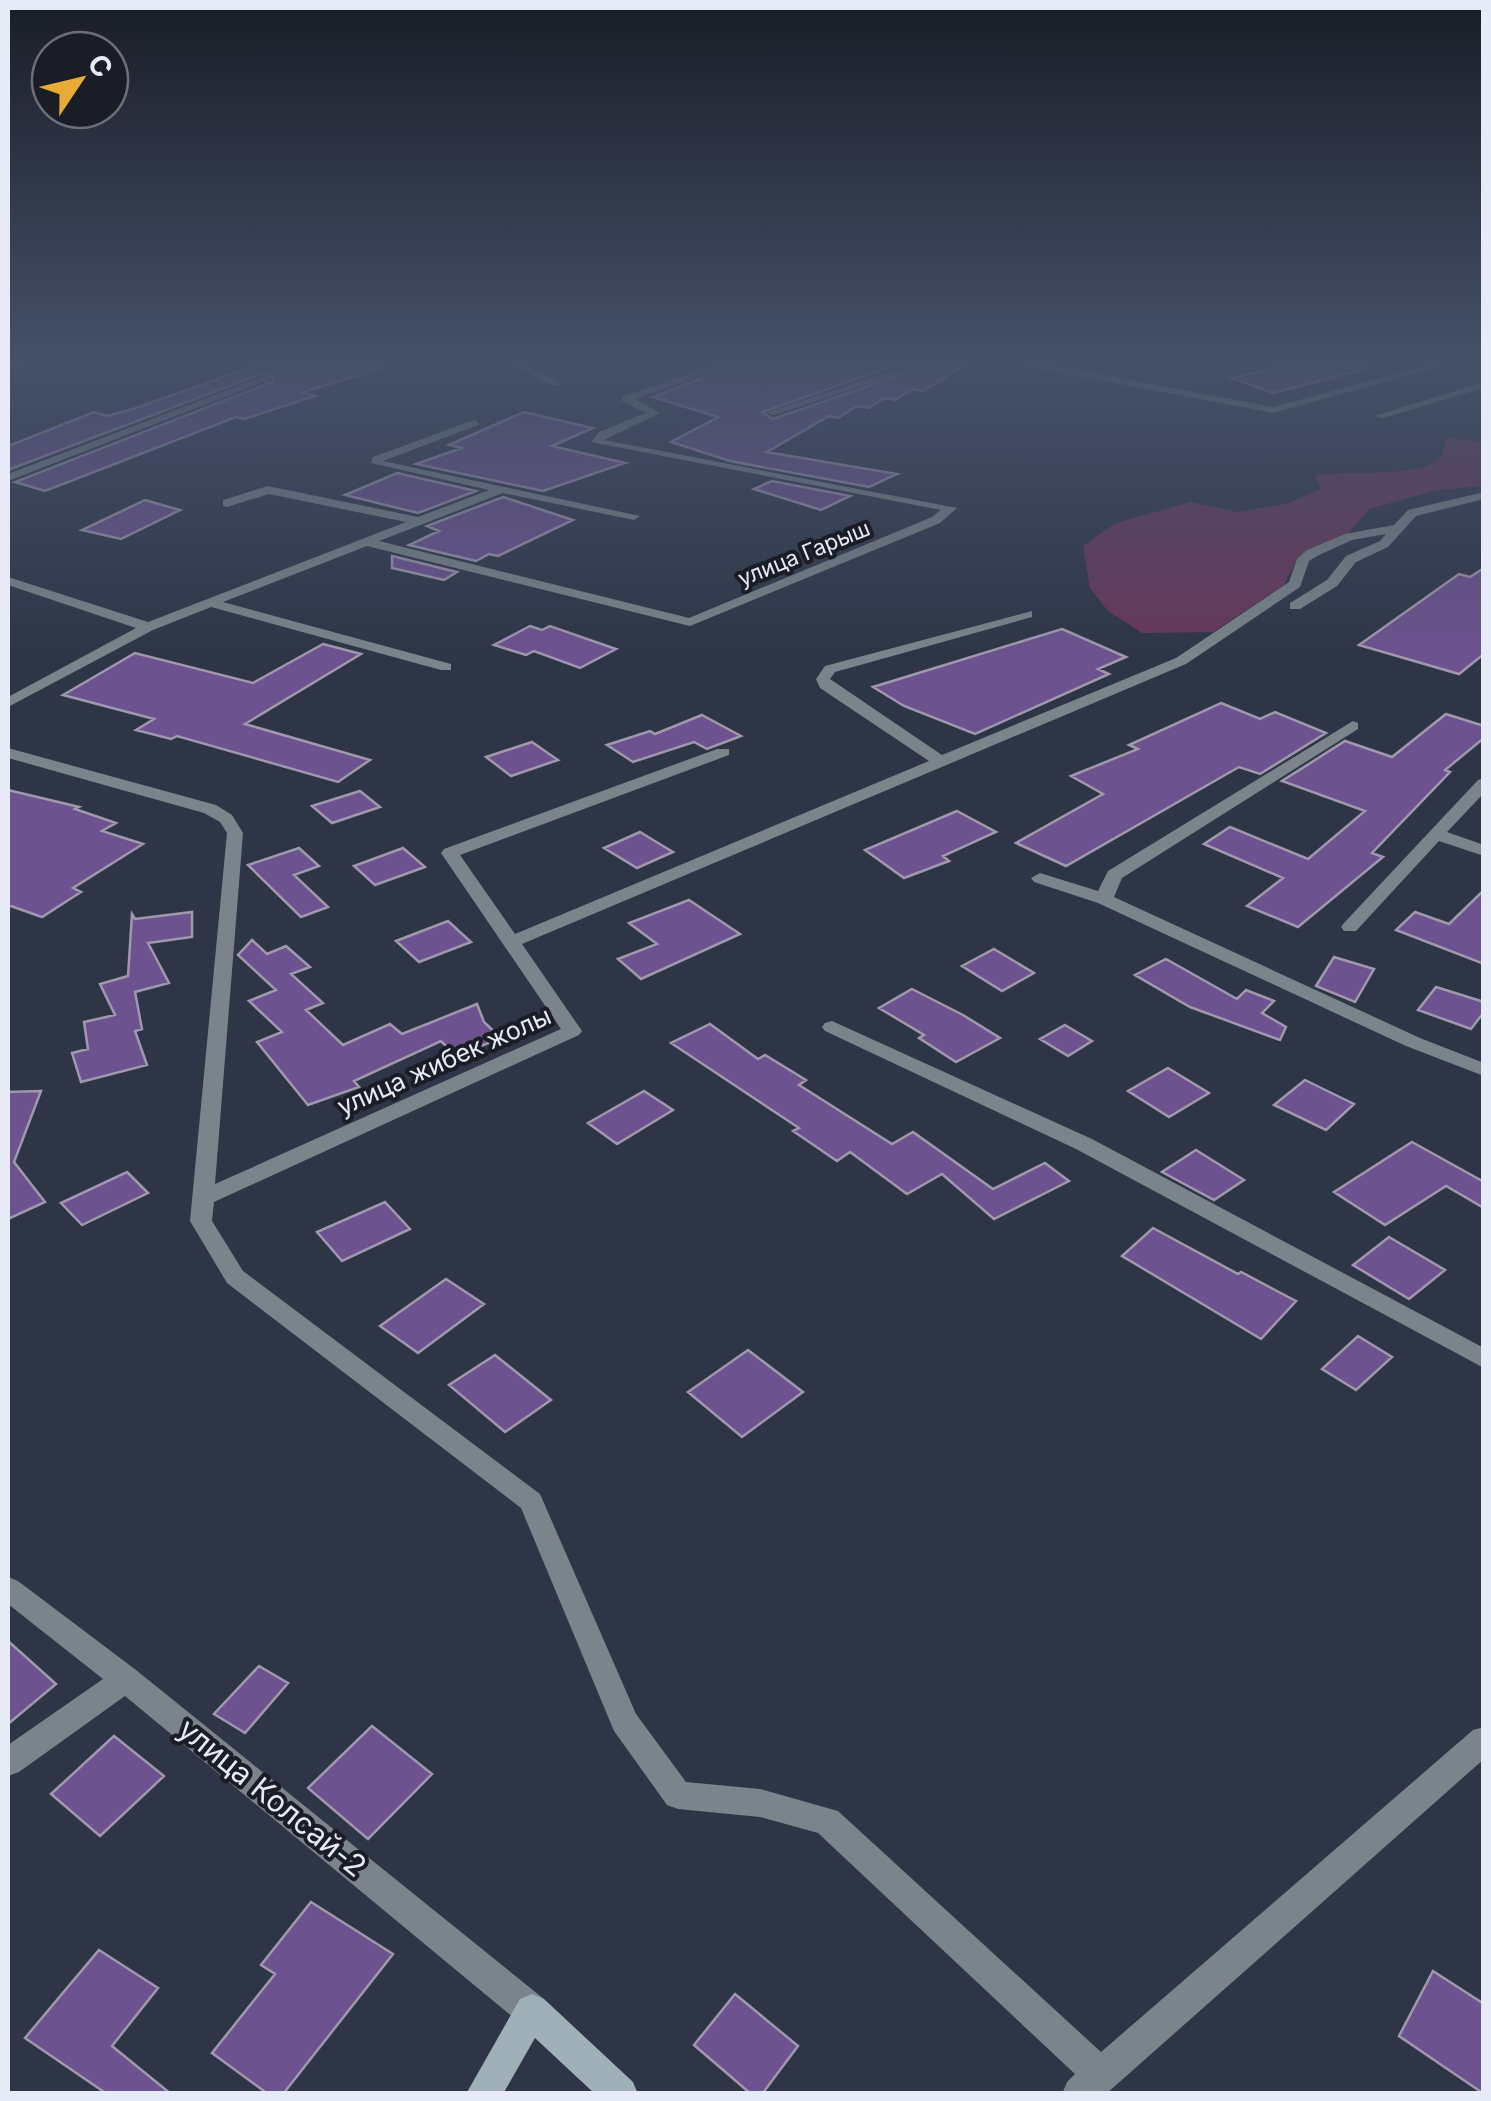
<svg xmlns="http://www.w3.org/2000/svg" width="1491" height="2101" font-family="Inter,sans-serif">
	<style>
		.green { fill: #67375b }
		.building { fill: #6c528e; stroke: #a098ad; stroke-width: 2.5 }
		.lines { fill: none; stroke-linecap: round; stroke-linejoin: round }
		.street { fill: #7a848a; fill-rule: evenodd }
		.secondary { fill: #a0b0b9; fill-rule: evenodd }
		.labels { text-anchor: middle; stroke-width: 8; stroke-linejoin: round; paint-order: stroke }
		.far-street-label { font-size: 22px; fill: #e6ebf7; stroke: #1a1d25 }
		.street-label { font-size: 25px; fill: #e6ebf7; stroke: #1a1d25 }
		.near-street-label { font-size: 30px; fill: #e6ebf7; stroke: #1a1d25 }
	</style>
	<rect width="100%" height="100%" fill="#2e3547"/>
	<path class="green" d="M1446,438L1483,442V486L1437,490L1369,509L1348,534L1297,559L1284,585L1213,632L1142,633L1108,611L1090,588L1083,546L1116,523L1191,502L1238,512L1286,504L1321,489L1314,476C1341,469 1432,481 1443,453C1445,448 1444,443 1446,438Z"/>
	<path class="building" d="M268,361H386V367L303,392L315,396L244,419L236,417L45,491L15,482L272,382L274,377L261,374L8,470V446L94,412L107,416L133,409Z
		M745,361H908L762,412L773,419L941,361H972L923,391L912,389L895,400L885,398L868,408L857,406L838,418L829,416L767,452L897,474L869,487L730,461L671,442L718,417L653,397Z
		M1301,361H1364L1365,369L1273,393L1232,378Z
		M524,412L593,428L552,446L625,463L543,491L416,464L462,448L449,445Z
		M397,473L476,491L418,513L345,495Z
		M772,481L850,496L821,510L754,489Z
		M503,497L573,520L498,556L489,554L476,561L409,545L439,531L427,526Z
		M145,500L180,510L121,539L82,530Z
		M392,556L457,572L444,580L392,568Z
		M1484,568V654L1459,674L1359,645L1459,574L1470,577Z
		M530,626L542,630L550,626L616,649L580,668L534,651L526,655L494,645Z
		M1062,629L1126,657L1098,669L1109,674L975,734L904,706L873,687Z
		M323,644L361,654L245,724L370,760L338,782L177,736L171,739L136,730L154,719L63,695L135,653L253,683Z
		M1221,703L1260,719L1275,712L1326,733L1260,774L1239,767L1066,866L1016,843L1103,794L1071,776L1138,749L1129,745Z
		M1446,714L1484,726V738L1445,770L1450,772L1372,853L1383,857L1298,927L1247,906L1283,878L1204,844L1230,827L1308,859L1365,811L1282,781L1345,741L1392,757Z
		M702,715L741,736L707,749L694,742L633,762L607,745L650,731L655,734Z
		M532,742L558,760L511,776L486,757Z
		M8,790L79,807L75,809L116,823L102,831L143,844L73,888L81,892L42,917L8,905Z
		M360,791L380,807L332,823L312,806Z
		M957,811L996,832L943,856L949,861L904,878L865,850Z
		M640,832L673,852L637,868L604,848Z
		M299,848L319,866L294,875L328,907L301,917L248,865Z
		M403,848L425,867L375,885L354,866Z
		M1484,890V964L1396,930L1415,912L1449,924Z
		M689,900L740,934L641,979L618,959L657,944L629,923Z
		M192,912V937L148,943L169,983L135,992L142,1029L135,1031L147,1065L81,1082L72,1053L88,1049L84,1022L115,1015L100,984L128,976L132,914L135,919Z
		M448,921L471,942L419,962L396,941Z
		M252,940L267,954L286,946L310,967L291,974L323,1003L306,1010L343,1045L390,1024L402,1034L477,1004L484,1022L501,1038L456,1056L441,1041L354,1081L359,1087L308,1105L257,1042L282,1032L249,1001L276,990L238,955Z
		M994,949L1034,973L1002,991L962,966Z
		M1334,957L1374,969L1355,1002L1316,986Z
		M1166,959L1237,999L1246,990L1274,1001L1262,1013L1286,1027L1280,1040L1190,1007L1135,975Z
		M1436,987L1484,1002V1012L1471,1029L1418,1010Z
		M912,989L963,1015L1000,1038L956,1062L919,1038L924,1035L879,1008Z
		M710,1024L758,1059L765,1055L806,1080L799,1085L892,1144L913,1132L993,1189L1045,1163L1069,1181L994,1219L942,1174L907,1194L850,1152L837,1161L793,1131L799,1128L671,1043Z
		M1065,1025L1092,1041L1068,1056L1040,1039Z
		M1168,1068L1209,1093L1169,1117L1128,1091Z
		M1305,1080L1354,1104L1326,1130L1274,1105Z
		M41,1091L14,1162L45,1202L8,1219V1092Z
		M644,1091L673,1110L617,1144L588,1123Z
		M1412,1142L1484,1182V1208L1446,1186L1385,1225L1334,1192Z
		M1196,1150L1244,1180L1214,1200L1162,1172Z
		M127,1172L148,1193L82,1225L61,1203Z
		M385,1202L410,1229L342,1261L317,1232Z
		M1153,1228L1238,1274L1241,1272L1296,1301L1261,1339L1122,1256Z
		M1389,1237L1445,1270L1409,1299L1353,1265Z
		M446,1279L484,1304L418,1353L380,1326Z
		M1358,1336L1392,1357L1356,1390L1322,1369Z
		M748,1350L803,1392L742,1437L688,1392Z
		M495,1355L551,1400L505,1432L449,1385Z
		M8,1641L56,1684L8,1724Z
		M259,1666L288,1683L245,1733L214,1714Z
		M372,1726L432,1774L368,1839L308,1788Z
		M114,1736L164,1776L100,1836L51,1794Z
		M311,1902L393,1954L283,2094H268L212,2053L275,1974L261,1965Z
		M99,1950L158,1988L112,2046L171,2094H107L25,2038Z
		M1433,1971L1484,2004V2094L1399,2036Z
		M735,1994L798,2046L762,2094H751L694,2045Z"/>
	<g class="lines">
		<path class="street" d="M503,361H517L562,384L553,386Z
			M725,361H741L635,399L660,413L604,440L957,508L940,523L690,626L367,546L223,602L451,664V670H441L211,607L153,630L8,707V697L136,628L8,585V577L148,622L406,522L269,494L227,507L223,506V500L268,486L418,517L489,490L371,463L373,457L474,420L479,423L478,425L383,461L640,516L634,520L503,493L379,541L689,618L932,517L941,510L591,442L599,432L646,413L622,401V397Z
			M921,361H937L774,415L765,413Z
			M976,361L1047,364L1273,407L1442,361H1460L1273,413L1047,370Z
			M1465,361H1484V367L1466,363Z
			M262,377L271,379L8,481V474Z
			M1484,382V388L1383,418L1374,416Z
			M1484,492V499L1416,516L1388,547L1356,562L1337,586L1300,609H1290V603L1327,580L1346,556L1380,541L1386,534L1352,540L1317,556L1309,561L1300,587L1186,664L522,944L582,1031L579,1035L214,1202L212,1221L243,1271L540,1494L636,1714L686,1782L760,1789L838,1811L1101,2052L1473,1730L1484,1727V1759L1106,2094H1062L1067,2082L1075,2074L818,1833L760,1817L678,1809L667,1805L614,1731L521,1508L227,1283L190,1221L227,833L220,822L204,813L8,758V748L216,805L232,815L243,833L215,1184L561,1029L441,853L444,849L717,749H729V755L460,855L515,934L929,761L820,688L816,679L825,666L1032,611V617L835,672L830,679L942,755L1176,658L1289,582L1297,559L1307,550L1345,534L1394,525L1408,510Z
			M1353,721L1358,723V729L1122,878L1114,897L1420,1038L1484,1063V1076L1406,1046L1098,903L1034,882L1031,878L1040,873L1098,891L1108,871Z
			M1484,778V793L1447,832L1484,845V856L1439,841L1356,931H1344L1341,927L1344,923L1478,780Z
			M832,1021L1092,1139L1484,1348V1368L1076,1149L825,1031L822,1027L825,1023Z
			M8,1577L18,1581L136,1670L544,1999L549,2011L544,2023L532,2028L520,2023L125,1696L19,1772L8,1776V1745L103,1679L8,1604Z"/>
		<path class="secondary" d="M30,361L29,363L8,368V362Z
			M532,1994L544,1999L633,2082L638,2094H595L535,2038L503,2094H466L520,1999Z"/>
	</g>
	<linearGradient id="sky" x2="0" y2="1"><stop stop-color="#191d27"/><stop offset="0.55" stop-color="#465169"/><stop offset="1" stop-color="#465169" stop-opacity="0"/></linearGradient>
	<rect width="1491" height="656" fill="url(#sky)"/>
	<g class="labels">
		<g class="far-street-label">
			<text transform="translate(804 553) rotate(-22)" y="8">улица Гарыш</text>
		</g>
		<g class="street-label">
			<text transform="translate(444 1061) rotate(-24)" y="9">улица жибек жолы</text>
		</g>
		<g class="near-street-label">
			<text transform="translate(272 1798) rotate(39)" y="10">улица Колсай-2</text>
		</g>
	</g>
	<rect width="1491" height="2101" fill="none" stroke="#e6ebf7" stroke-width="20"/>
	<g transform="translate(80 80) rotate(55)"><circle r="48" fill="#1a1d25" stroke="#6c6f79" stroke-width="2.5"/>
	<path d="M0-8L18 38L0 25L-18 38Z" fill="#e6ac36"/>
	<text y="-15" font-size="28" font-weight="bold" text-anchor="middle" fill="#e6ebf7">С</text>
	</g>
</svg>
